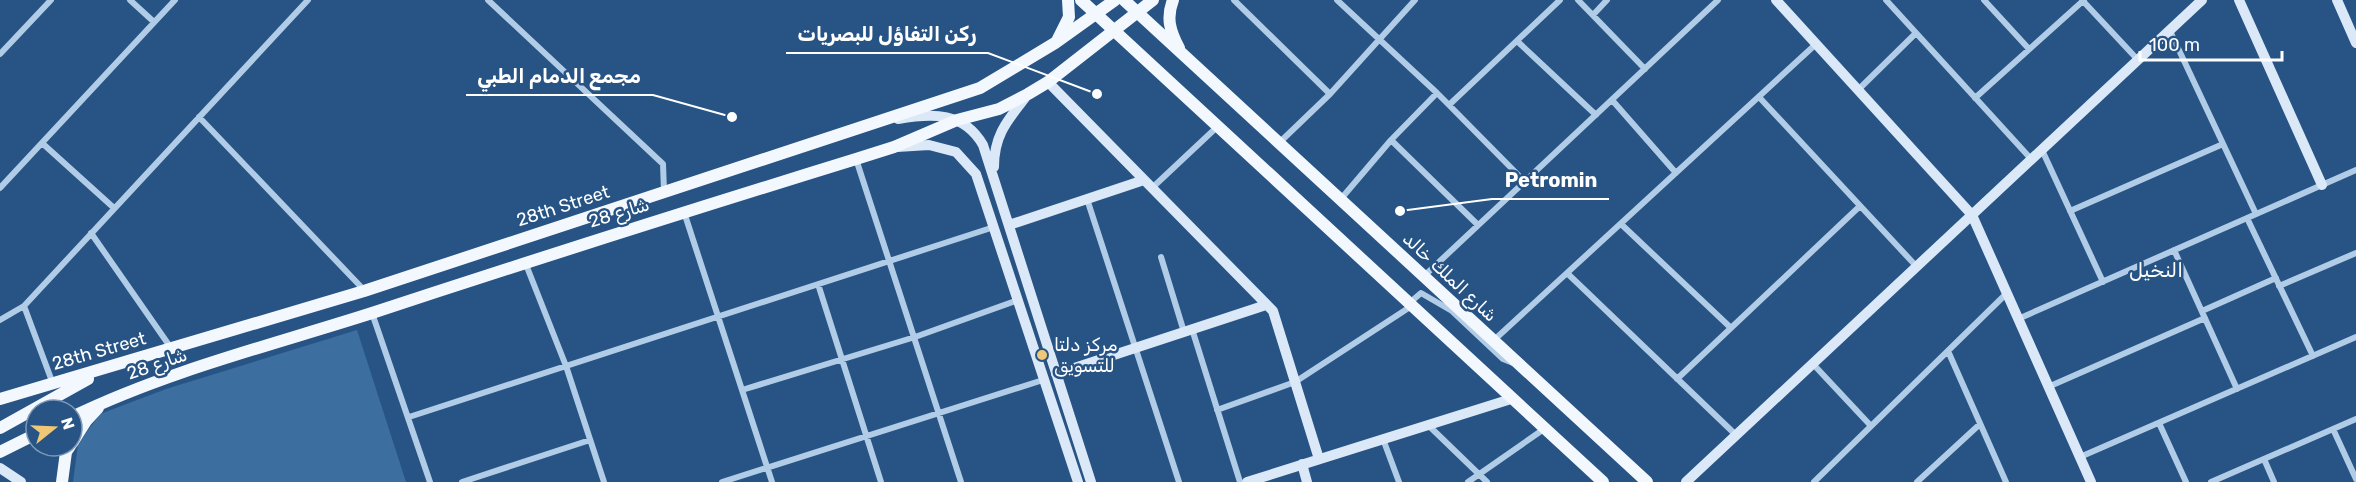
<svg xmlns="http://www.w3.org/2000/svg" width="2356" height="482" font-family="Rubik,Cairo,sans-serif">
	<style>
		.green { fill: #3c6ea0 }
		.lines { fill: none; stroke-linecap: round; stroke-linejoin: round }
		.street { stroke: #b1cce7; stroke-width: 6 }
		.secondary { stroke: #dbe8f7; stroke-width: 10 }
		.primary { stroke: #f3f8fe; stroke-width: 12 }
		.poi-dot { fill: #efc777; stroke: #275484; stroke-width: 2 }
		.labels { text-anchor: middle; stroke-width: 5; stroke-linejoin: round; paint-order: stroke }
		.street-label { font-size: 18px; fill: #fff; stroke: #275484 }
		.poi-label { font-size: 18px; fill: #fff; stroke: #275484; text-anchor: start }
		.neighbourhood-label { font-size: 20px; fill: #fff; stroke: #275484 }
		.leader { fill: none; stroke: #fff; stroke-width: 2 }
		.callout-dot { fill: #fff; stroke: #275484; stroke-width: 2 }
		.callout-label { font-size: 20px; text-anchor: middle; font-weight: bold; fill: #fff; stroke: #275484; stroke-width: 5; stroke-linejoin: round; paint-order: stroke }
	</style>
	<rect width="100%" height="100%" fill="#275484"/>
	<path class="green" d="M357,330L406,482H73L78,444L100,414L166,389Z"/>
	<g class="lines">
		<path class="street" d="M130,0L154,22
			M488,0L663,164L664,191
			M1234,0L1330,94
			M1337,0L1437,93
			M1578,0L1645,69
			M1886,0L2032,160
			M1984,0L2029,49
			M2082,0L2138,60
			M1593,15L1607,0
			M2170,31L2256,214
			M1517,41L1596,115
			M0,54L51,0
			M1858,90L1916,33
			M1759,97L1917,267
			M1975,98L2084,0
			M1612,100L1676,173
			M1449,105L1525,182
			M199,117L364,290
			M1391,140L1478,225
			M42,143L114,208
			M1279,143L1330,94L1415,0
			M2042,150L2103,282
			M856,159L961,482
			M0,188L175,0
			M1152,188L1217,127
			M1087,199L1179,482
			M1340,200L1391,140L1437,93L1449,105L1560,0
			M2070,211L2223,144
			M684,212L772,482
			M2247,218L2313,356
			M1621,224L1731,328
			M91,233L171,348
			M2174,250L2237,389
			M1161,257L1184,332
			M525,262L566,366L604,482
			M1567,273L1736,435
			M1423,277L1718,0
			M818,284L881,482
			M2279,286L2356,253
			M24,306L53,384
			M2202,311L2276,278
			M372,313L430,482
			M2018,319L2356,170
			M0,320L24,306L308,0
			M1192,329L1240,482
			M1493,341L1816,44
			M1948,351L2006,482
			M1813,364L1871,426
			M1677,379L1860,206
			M2048,387L2205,318
			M742,390L915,337L1018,300
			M1217,410L1295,382L1410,307L1414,299L1421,293L1452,311L1503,359L1513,363
			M409,417L994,227
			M2159,423L2186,482
			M1427,424L1487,482
			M2333,429L2356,479
			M1383,439L1399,482
			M2080,457L2356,337
			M2264,459L2274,482
			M462,482L590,440
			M722,482L1043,380
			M1468,482L1544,429
			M1814,482L2007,293
			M1917,482L1980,424
			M2211,482L2356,419"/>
		<path class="secondary" d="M1776,0L1972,215L2091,482
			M2239,0L2322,185
			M2337,0L2356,43
			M1048,82L1273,311L1319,459
			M898,119C933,113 964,112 983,145L1091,482
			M897,147L929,145L956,152L976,174L1078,482
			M994,167C994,134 1008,120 1028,94
			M1009,225L1144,180
			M1056,374L1266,305
			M1302,464L1307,482
			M0,468L21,482
			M1247,482L1511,399
			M1686,482L2202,0"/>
		<path class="primary" d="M1081,0L1603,482
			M1124,0L1647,482
			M1173,0C1166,18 1170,31 1179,48
			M1057,41L1069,17L1068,0
			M0,399L364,291L980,88L1055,43L1115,0
			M72,417C167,371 272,345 372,313C533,260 694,209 856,159L894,147L957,120L999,109L1028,94L1048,82L1153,0
			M0,428L88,379
			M72,443L86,421L98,408
			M0,452L36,434
			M62,482L66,452L70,446"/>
	</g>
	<circle class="poi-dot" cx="1042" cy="355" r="6"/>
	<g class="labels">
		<g class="street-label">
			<text transform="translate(563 206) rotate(-18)" y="6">28th Street</text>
			<text transform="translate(619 213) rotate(-17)" y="6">شارع 28</text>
			<text transform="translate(1450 277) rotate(43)" y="6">شارع الملك خالد</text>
			<text transform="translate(99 351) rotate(-16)" y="6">28th Street</text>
			<text transform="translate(157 364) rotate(-19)" y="6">شارع 28</text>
		</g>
		<g class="poi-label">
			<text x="1054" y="351">مركز دلتا<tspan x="1054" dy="21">للتسويق</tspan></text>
		</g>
		<g class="neighbourhood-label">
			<text x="2156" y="277">النخيل</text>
		</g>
	</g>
	<path class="leader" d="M1097 94L988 53H786M732 117L653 95H466M1400 211L1492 199H1609"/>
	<g class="callout-dot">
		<circle cx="1097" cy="94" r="6"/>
		<circle cx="732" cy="117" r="6"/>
		<circle cx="1400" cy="211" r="6"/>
	</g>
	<g class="callout-label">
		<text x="887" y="41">ركن التفاؤل للبصريات</text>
		<text x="559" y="83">مجمع الدمام الطبي</text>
		<text x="1551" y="187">Petromin</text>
	</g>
	<g transform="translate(54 428) rotate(72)"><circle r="28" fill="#275484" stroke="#7d98b5" stroke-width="1.5"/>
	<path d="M0-4.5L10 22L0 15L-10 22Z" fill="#efc777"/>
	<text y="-9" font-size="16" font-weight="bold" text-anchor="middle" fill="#ffffff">N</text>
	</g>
	<path d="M2140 51v9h142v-9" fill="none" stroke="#ffffff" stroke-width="3"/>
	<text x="2149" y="51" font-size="18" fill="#ffffff" stroke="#275484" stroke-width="4.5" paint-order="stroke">100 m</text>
</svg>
